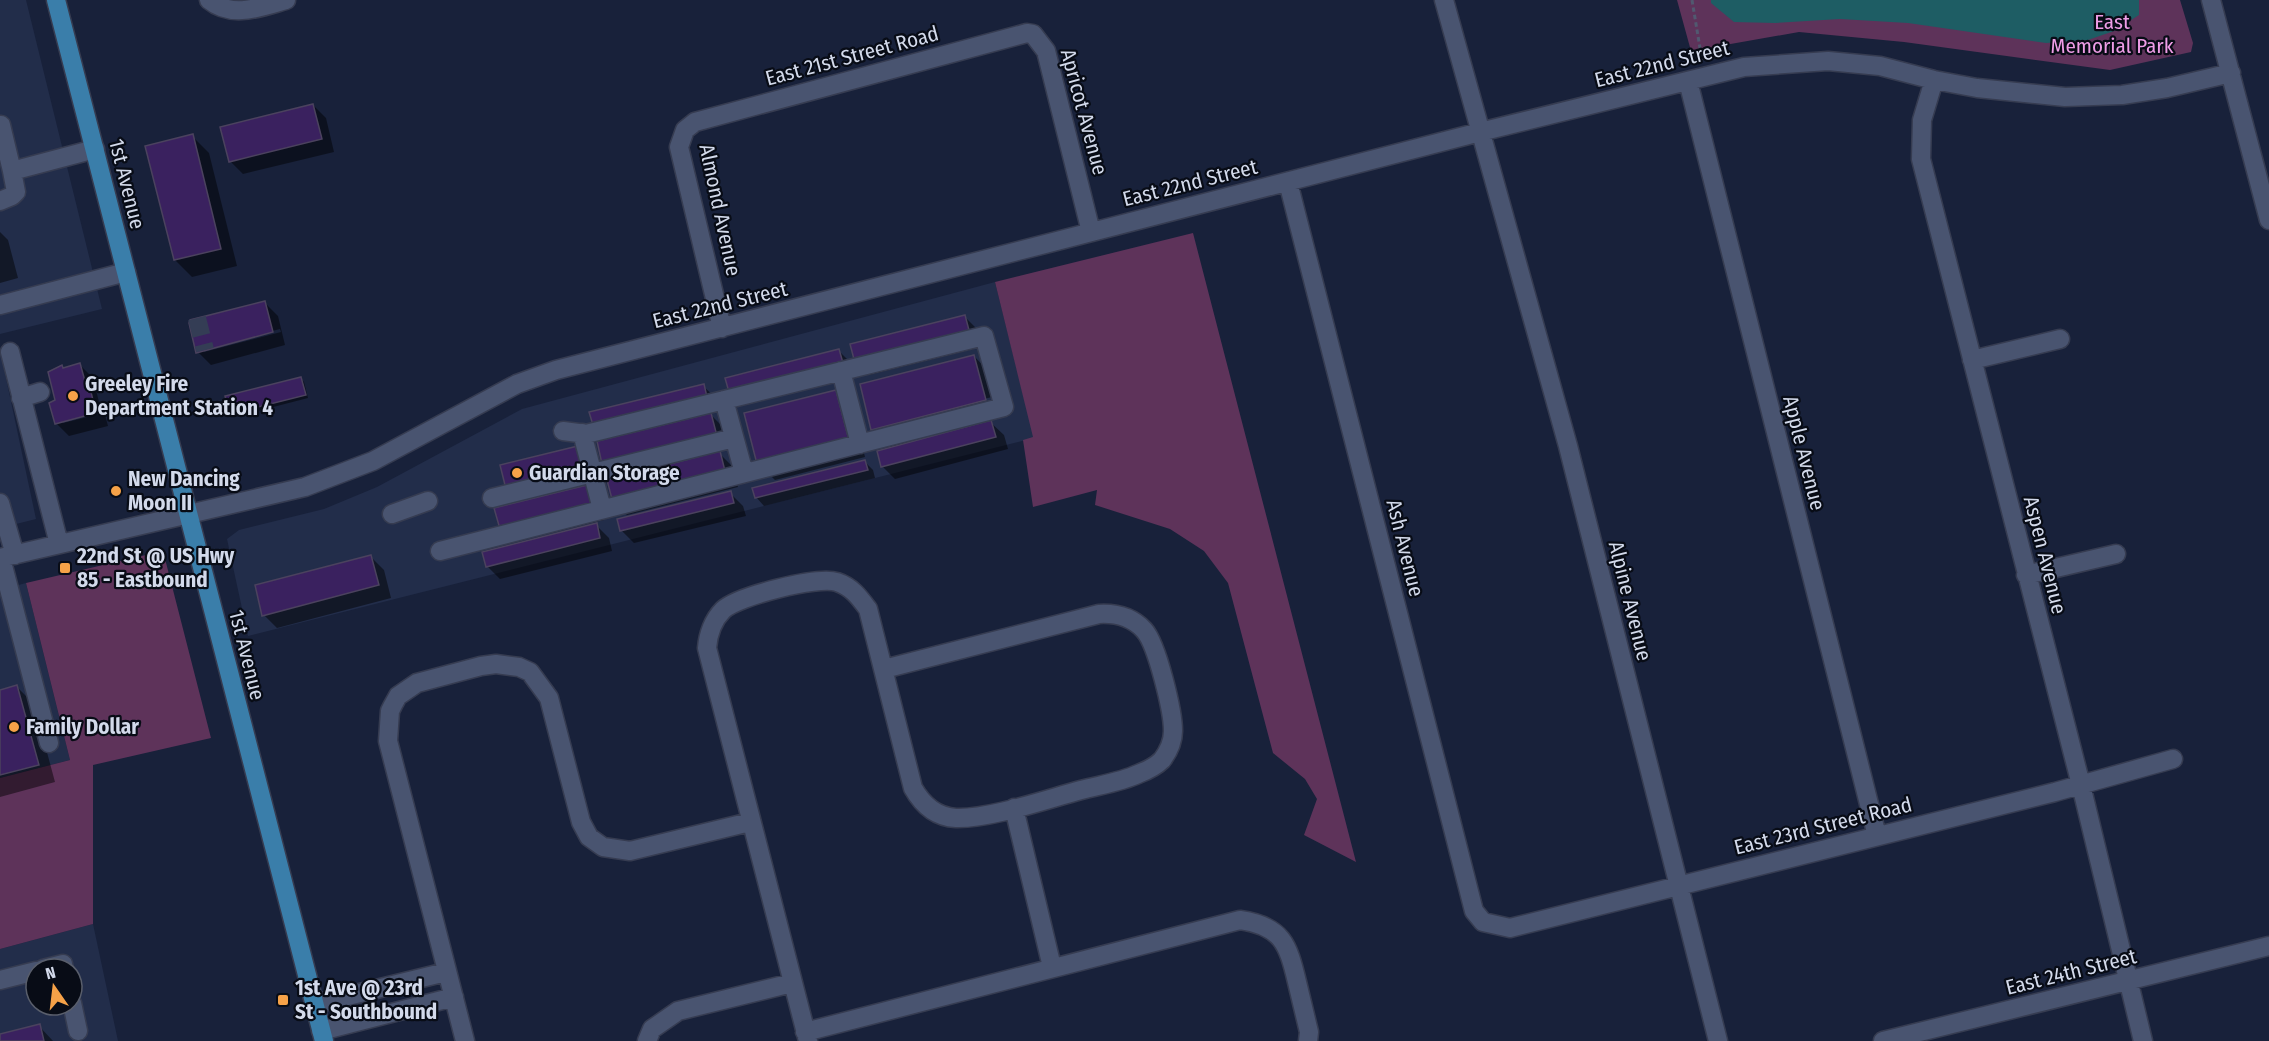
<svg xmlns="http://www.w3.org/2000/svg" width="2269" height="1041" font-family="'Fira Sans Condensed',sans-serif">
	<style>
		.built { fill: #222d4a; fill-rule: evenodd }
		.green { fill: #5e335a }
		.water { fill: #1e5d64 }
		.shadow { fill: #0007; fill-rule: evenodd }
		.building { fill: #3a215f; stroke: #4b425e; stroke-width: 1.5 }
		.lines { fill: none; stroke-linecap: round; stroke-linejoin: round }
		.minor-tunnel { stroke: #343d55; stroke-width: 18; stroke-dasharray: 18 9; stroke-linecap: butt }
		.minor-casing { stroke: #363c51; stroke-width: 21 }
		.major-casing { stroke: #363c51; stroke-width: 21 }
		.path { stroke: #515970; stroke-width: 3; stroke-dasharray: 4.5 3; stroke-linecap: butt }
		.minor { stroke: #495470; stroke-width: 18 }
		.major { stroke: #3a7eaa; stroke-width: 18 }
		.poi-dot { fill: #f6a248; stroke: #080c16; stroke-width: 2 }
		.labels { text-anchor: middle; stroke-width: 4.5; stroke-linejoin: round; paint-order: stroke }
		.park-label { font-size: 21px; fill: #ef9de7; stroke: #080c16 }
		.street-label { font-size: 21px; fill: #d3daeb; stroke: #080c16 }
		.poi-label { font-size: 21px; font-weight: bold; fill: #d3daeb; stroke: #080c16; text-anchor: start }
	</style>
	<rect width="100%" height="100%" fill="#18213a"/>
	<path class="built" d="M0,0H26L102,309L0,334Z
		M995,282L1034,438L248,636L227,539L239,530L324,509L377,487L522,409Z
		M0,350L36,519L0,528Z
		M26,583L70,760L0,778V590Z
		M93,924L118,1041H0V949ZM36,969H72V1005H36Z"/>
	<path class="green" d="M1677,0H2180L2193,43L2191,52L2110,70L1904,42L1799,32L1691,51Z
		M1193,233L1356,862L1304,835L1317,799L1305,779L1273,753L1228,583L1204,551L1170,529L1095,505L1097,490L1033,507L1023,440L1033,437L995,282Z
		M163,551L211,738L93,765V924L0,949V778L70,760L26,583Z"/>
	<path class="water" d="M1711,0H2139V15L2114,31L2088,40L2046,43L1908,23L1840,19L1775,23L1734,22L1711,3Z"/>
	<path class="shadow" d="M313,105L326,118L334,152L243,174L230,161Z
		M192,136L209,153L237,266L192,277L175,260Z
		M0,232L8,240L18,278L0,283Z
		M265,303L278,316L285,345L211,365L198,352ZM280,329L281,332L204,352V349Z
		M965,317L978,330L982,347L869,375L856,362Z
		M839,351L852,364L743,404Z
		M974,356L991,374L1002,417L989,421L1004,435L1008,449L895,479L882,466L892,448L873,429ZM992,397L993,400L882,428V425Z
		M80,365L93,378L99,402L103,407L108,426L69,436L56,423L62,366L64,369ZM103,410L104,413L63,423V420Z
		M300,378L304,382L308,398L235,417L231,413Z
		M703,386L716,398L607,437Z
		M836,391L853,409L865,457L775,480L758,463Z
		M711,415L724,428L729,449L718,452L732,466L738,487L627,515L614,502L618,478L604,464Z
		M578,448L599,499L604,520L514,542L501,529L521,502L508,489Z
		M865,462L873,470L875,478L764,506L756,497Z
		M730,493L743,506L746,516L634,543L621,530Z
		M596,525L609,538L612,551L500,579L487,566Z
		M371,557L384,570L391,598L277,628L264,615Z
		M17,687L34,704L55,782L0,797V692Z
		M39,1026L53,1041H0V1035Z"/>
	<path class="building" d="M313,104L322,139L229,162L220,127Z
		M193,134L221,249L174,260L145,146Z
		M265,301L273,332L196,353L189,323L190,320Z
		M965,315L970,334L855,363L850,344Z
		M839,349L843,363L729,392L725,378Z
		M974,355L986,400L871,430L860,384Z
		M80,363L88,392H91L96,413L55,424L49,403L55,400L48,372L62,365L63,368Z
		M301,377L306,395L230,414L225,396Z
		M704,384L707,397L593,425L589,412Z
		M836,390L849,440L757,464L744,413Z
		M711,413L717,436L602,464L597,441Z
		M991,420L996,437L881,467L877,451Z
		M578,446L584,470L506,489L500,465Z
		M720,451L726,475L613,503L607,480Z
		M865,460L868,470L755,498L752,488Z
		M587,485L592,507L500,529L494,508Z
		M731,491L734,503L620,531L617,519Z
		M597,523L600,538L486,567L482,552Z
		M371,555L379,585L262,616L255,585Z
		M17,685L39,765L0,775V690Z
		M40,1024L44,1041H0V1034Z"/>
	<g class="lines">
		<path class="minor-tunnel" d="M197,318L205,350"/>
		<g class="minor-casing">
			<path id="minor" d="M209,0C232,19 261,7 286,0
				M1444,0L1568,446L1718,1041
				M2211,0L2269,220
				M1934,80L1922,120L1921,159L2081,785L2143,1041
				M1688,81L1877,836
				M1,125L12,171L95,149
				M1288,182L1474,911L1483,922L1510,928L2055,792L2173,759
				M0,201L12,196L16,192L12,171
				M0,305L126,272
				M722,328L679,147L685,130L695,122L1027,33L1033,34L1046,51L1091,232
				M10,352L59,544
				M1972,360L2060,339
				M841,371L860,444
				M21,398L40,392
				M724,400L744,473
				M582,433L602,509
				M492,498L734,438
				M0,503L15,555
				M392,514L428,501
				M440,551L1004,407L984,336L586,434L563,431
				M0,558L305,487L373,461L517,384L556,370L1480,132L1744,67L1828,61L1880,66L1934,80L1977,88L2065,97L2122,95L2167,88L2231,73
				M1,558L49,743
				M2026,575L2116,554
				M1014,808L1052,967
				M43,969L63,964L64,969
				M0,980L36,971
				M72,1003L78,1031
				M315,1004L446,972
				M321,1031L454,997
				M805,1032L1240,920C1282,926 1288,944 1297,982C1301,998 1305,1015 1309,1032L1308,1041
				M465,1041L388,741L390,711L393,705L398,696L417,683L481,666L496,664L519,667L530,672L549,698L581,822L589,837L603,847L630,851L750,822
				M647,1041L652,1029L678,1011L792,983
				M808,1041L707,648C708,635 713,620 723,610C738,596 817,576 837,582C852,587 859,597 868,609L913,788C922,804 936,817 956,818C990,819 1047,799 1081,790C1100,785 1121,782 1138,774C1146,771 1156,766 1162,760C1168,752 1173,741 1173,731C1173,711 1157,644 1144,630C1132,617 1117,613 1099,614L884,669
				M1883,1041L2269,946"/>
		</g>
		<g class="major-casing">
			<path id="major" d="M56,0L324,1041"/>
		</g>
		<path class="path" d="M1692,0L1702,60"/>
		<use href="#minor" class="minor"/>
		<use href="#major" class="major"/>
	</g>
	<g class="poi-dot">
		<circle cx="73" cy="396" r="6"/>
		<circle cx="517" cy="473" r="6"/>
		<circle cx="116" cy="491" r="6"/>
		<rect x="59" y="562" width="12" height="12" rx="3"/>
		<circle cx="14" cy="727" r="6"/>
		<rect x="277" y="994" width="12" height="12" rx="3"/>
	</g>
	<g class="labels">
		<g class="park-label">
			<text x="2112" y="29">East<tspan x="2112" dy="24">Memorial Park</tspan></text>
		</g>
		<g class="street-label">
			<text transform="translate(852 56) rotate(-15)" y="7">East 21st Street Road</text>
			<text transform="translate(1662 64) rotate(-14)" y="7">East 22nd Street</text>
			<text transform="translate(1084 112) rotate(75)" y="7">Apricot Avenue</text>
			<text transform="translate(1190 183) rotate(-14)" y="7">East 22nd Street</text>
			<text transform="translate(127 184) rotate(76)" y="7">1st Avenue</text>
			<text transform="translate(720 210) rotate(78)" y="7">Almond Avenue</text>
			<text transform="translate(720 305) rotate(-14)" y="7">East 22nd Street</text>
			<text transform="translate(1804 453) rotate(76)" y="7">Apple Avenue</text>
			<text transform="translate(1405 548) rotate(76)" y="7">Ash Avenue</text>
			<text transform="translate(2045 555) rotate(76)" y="7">Aspen Avenue</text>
			<text transform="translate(1630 601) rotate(76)" y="7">Alpine Avenue</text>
			<text transform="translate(247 655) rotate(76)" y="7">1st Avenue</text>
			<text transform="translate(1823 826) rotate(-14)" y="7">East 23rd Street Road</text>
			<text transform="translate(2071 972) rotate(-14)" y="7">East 24th Street</text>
		</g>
		<g class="poi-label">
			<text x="85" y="391">Greeley Fire<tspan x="85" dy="24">Department Station 4</tspan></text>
			<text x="529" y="480">Guardian Storage</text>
			<text x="128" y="486">New Dancing<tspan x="128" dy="24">Moon II</tspan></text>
			<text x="77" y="563">22nd St @ US Hwy<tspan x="77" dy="24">85 - Eastbound</tspan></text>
			<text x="26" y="734">Family Dollar</text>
			<text x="295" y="995">1st Ave @ 23rd<tspan x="295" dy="24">St - Southbound</tspan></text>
		</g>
	</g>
	<g transform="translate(54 987) rotate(346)"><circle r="28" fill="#080c16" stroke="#595e6b" stroke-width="1.5"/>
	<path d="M0-4.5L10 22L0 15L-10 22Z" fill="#f6a248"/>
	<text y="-9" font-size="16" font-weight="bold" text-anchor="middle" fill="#d3daeb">N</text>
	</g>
</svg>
